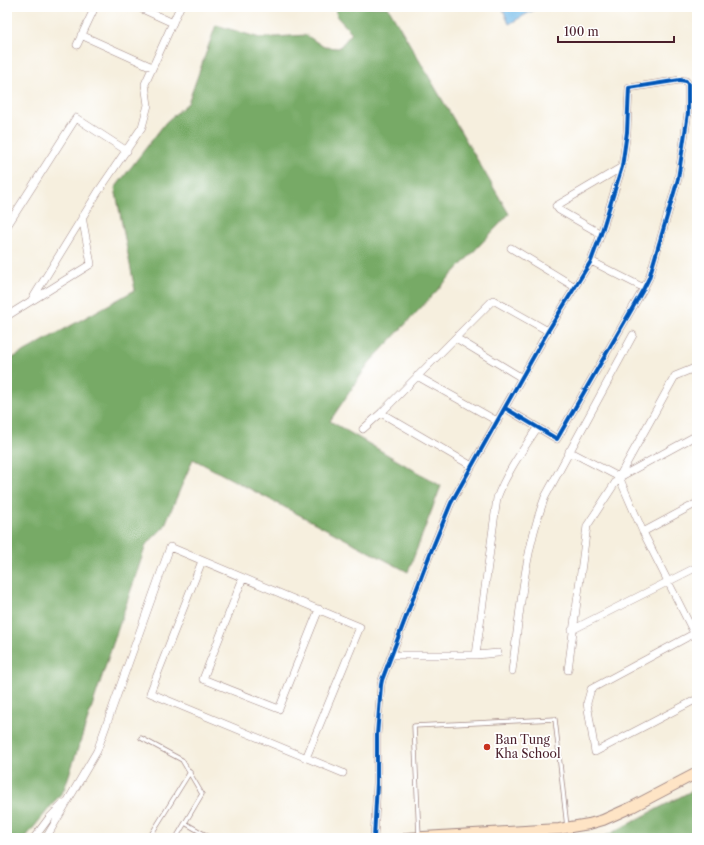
<svg xmlns="http://www.w3.org/2000/svg" width="704" height="845" font-family="'Libre Caslon Text',serif">
	<style>
		.forest { fill: #7a6; stroke: #606448 }
		.water { fill: #70b9e8; stroke: #5d6c8a }
		.lines { fill: none; stroke-linecap: round; stroke-linejoin: round }
		.lane-casing { stroke: #a08784; stroke-width: 5 }
		.street-casing { stroke: #a08784; stroke-width: 8 }
		.secondary-casing { stroke: #a08784; stroke-width: 12 }
		.lane { stroke: #fff; stroke-width: 3.5 }
		.street { stroke: #fff; stroke-width: 7 }
		.secondary { stroke: #fee4c5; stroke-width: 10 }
		.cycleway-casing { stroke: #fff; stroke-width: 6 }
		.cycleway { stroke: #0057b8; stroke-width: 4 }
		.poi-dot { fill: #c8321e; stroke: #fff; stroke-width: 1.5 }
		.labels { text-anchor: middle; stroke-width: 3.5; stroke-linejoin: round; paint-order: stroke }
		.poi-label { font-size: 12px; fill: #4a1f2b; stroke: #fff; text-anchor: start }
	</style>
	<rect width="100%" height="100%" fill="#fff"/>
	<filter id="ink" filterUnits="userSpaceOnUse"><feTurbulence type="fractalNoise" baseFrequency=".025" numOctaves="2"/><feDisplacementMap in="SourceGraphic" scale="8" xChannelSelector="R" yChannelSelector="G"/><feConvolveMatrix kernelMatrix="1 2 1 2 8 2 1 2 1" color-interpolation-filters="sRGB"/></filter>
	<filter id="wash" filterUnits="userSpaceOnUse"><feTurbulence type="fractalNoise" baseFrequency=".012" numOctaves="4" result="noise"/><feDisplacementMap in="SourceGraphic" scale="16" xChannelSelector="R" yChannelSelector="G"/><feGaussianBlur stdDeviation="0.9" result="paint"/><feColorMatrix in="noise" values="0 0 0 0 0 0 0 0 0 0 0 0 0 0 0 0 0 1.4 0 .05"/><feComposite in="paint" operator="in"/></filter>
	<g filter="url(#wash)">
		<rect width="100%" height="100%" fill="#f6efde"/>
		<path class="forest" d="M335,7H388L509,214L369,363L330,421L441,486L408,572L193,459L164,527L146,545L64,790L25,838H7V361L135,290L115,188L166,122L188,103L216,25L260,38L306,35L324,47L339,48L352,33L337,17Z
			M697,788V838H602Z"/>
		<path class="water" d="M502,7H539L509,24Z"/>
	</g>
	<g filter="url(#ink)">
		<g class="lines">
			<g class="lane-casing">
				<path id="lane" d="M141,738L182,760L202,794L176,838
					M185,823L211,838
					M419,836L414,726L555,719L567,827
					M149,838L190,772"/>
			</g>
			<g class="street-casing">
				<path id="street" d="M138,7L173,23
					M81,35L152,67
					M77,45L95,7
					M7,226L76,118L127,151
					M601,234L559,210L556,206L622,167
					M511,248L575,287
					M591,261L644,288
					M33,300L91,264L82,217
					M7,316L31,301L98,192L142,127L148,105L145,84L180,7
					M456,338L522,378
					M417,376L497,421
					M381,413L472,466
					M363,429L381,413L493,300L548,331
					M569,451L619,477L643,532L697,639
					M620,477L697,435
					M643,532L697,503
					M202,561L150,693L343,773
					M243,578L203,679L279,709L319,609
					M572,630L697,567
					M697,632L591,689L587,703L595,752L697,699
					M392,655H476L498,653
					M476,655L497,498C506,473 523,450 537,428
					M568,670L587,526L619,477L675,376L697,367
					M512,671C520,613 524,552 545,497L633,335
					M34,838L49,818L63,804
					M46,838L97,751L170,547L360,627L306,758
					M374,838L377,783V735L381,685L382,680L430,554L451,503L548,331L591,261L601,234L622,167L627,132L629,88L680,80L686,81L688,84V113L678,179L649,278L644,288L557,439L505,408"/>
			</g>
			<g class="secondary-casing">
				<path id="secondary" d="M407,838L559,829L589,824L603,820L632,807L697,773"/>
			</g>
			<use href="#lane" class="lane"/>
			<use href="#street" class="street"/>
			<use href="#secondary" class="secondary"/>
			<g class="cycleway-casing">
				<path id="cycleway" d="M374,838L377,783V735L381,685L382,680L430,554L451,503L548,331L591,261L601,234L622,167L627,132L629,88L680,80L686,81L688,84V113L678,179L649,278L644,288L557,439L505,408"/>
			</g>
			<use href="#cycleway" class="cycleway"/>
		</g>
	</g>
	<circle class="poi-dot" cx="487" cy="747" r="4"/>
	<g class="labels">
		<g class="poi-label">
			<text x="495" y="744">Ban Tung<tspan x="495" dy="14">Kha School</tspan></text>
		</g>
	</g>
	<rect width="704" height="845" fill="none" stroke="#fff" stroke-width="24"/>
	<path d="M558 36v6h116v-6" fill="none" stroke="#4a1f2b" stroke-width="2"/>
	<text x="564" y="36" font-size="12" fill="#4a1f2b" stroke="#ffffff" stroke-width="3" paint-order="stroke">100 m</text>
</svg>
